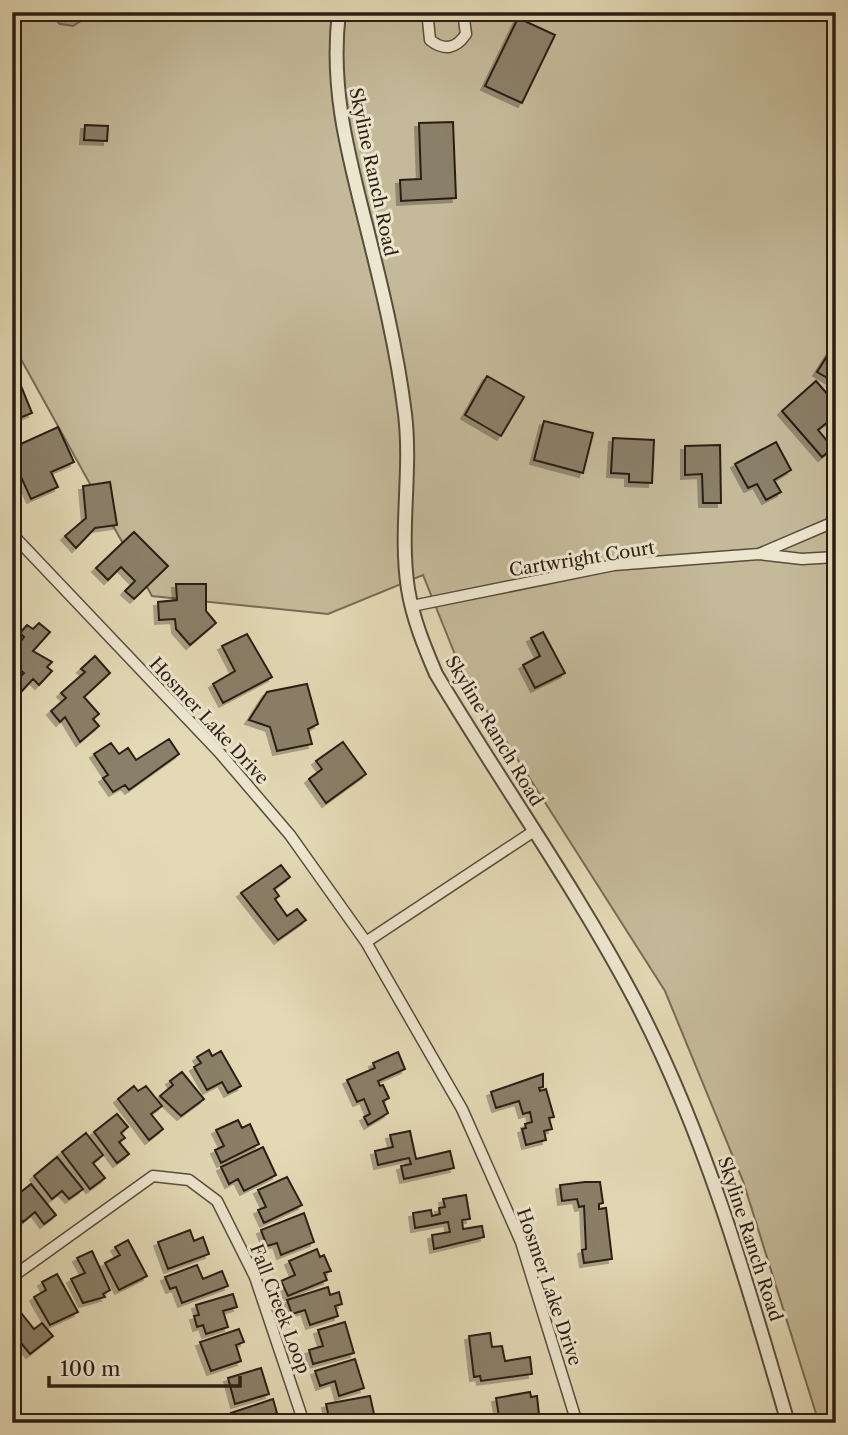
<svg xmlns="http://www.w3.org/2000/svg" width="848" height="1435" font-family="'Libre Caslon Text',serif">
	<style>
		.green { fill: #c4b999; stroke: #776c56; stroke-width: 2 }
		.water { fill: #a4997e; stroke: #736853; stroke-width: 2 }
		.building { fill: #8a7f67; stroke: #2a1e13; stroke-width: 2; filter: url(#shadow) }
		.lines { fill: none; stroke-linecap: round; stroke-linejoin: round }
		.minor-casing { stroke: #584d3c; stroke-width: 13 }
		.tertiary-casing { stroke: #584d3c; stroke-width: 16 }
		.minor { stroke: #ede6cf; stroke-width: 10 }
		.tertiary { stroke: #ede6cf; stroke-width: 12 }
		.labels { text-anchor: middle; stroke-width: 6; stroke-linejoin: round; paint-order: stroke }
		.street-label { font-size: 18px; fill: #2a1e13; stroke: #ede6cf }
	</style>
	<defs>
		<filter id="shadow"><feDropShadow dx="-4" dy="4" stdDeviation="0" flood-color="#0004"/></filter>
	</defs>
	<rect width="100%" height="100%" fill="#e3d9b5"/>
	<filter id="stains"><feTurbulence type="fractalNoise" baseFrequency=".00286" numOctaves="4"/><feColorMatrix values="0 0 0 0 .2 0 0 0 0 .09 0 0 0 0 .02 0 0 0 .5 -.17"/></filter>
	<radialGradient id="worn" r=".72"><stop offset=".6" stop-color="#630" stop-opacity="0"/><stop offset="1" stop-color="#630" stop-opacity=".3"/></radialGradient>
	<path class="green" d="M12,12H836V1423H819L743,1181L665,991L462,672L423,575L328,614L152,596L12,343Z"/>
	<path class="water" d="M47,12H115L109,15L95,12L73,26L60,24Z"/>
	<path class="building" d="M518,18L555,35L522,103L485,86Z
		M453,122L456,198L401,201L400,180L421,179L419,123Z
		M85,125L108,126L107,141L84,140Z
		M836,342V383L817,372Z
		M12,364L32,413L12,421Z
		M487,376L524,397L501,436L465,415Z
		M816,381L836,404V428L829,421L818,430L833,448L822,457L782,411Z
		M544,421L593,433L583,473L534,460Z
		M58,427L74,462L51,472L58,487L31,499L12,457V448Z
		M613,438L654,440L652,483L629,482V474L611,473Z
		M776,442L791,470L774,480L781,492L766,500L757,484L748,488L735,464Z
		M720,445L721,503H703L702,474L685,475V446Z
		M110,482L117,525L95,528L76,548L65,536L86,518L83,486Z
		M134,532L168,566L134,599L125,591L135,581L121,567L108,580L96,568Z
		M176,584H206V611L216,623L190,645L176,629L175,619L159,620L158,602L177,600Z
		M39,623L50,632L33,651L52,662L47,667L52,671L39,685L33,679L22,691L14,683L24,673L19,669L12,676V652L24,637L20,633L27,625L33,629Z
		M543,632L565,673L535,688L523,665L540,656L531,638Z
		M247,634L272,677L223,703L213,684L235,671L222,646Z
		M95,656L110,673L84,697L99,714L93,719L99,726L80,742L65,717L60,722L51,711L66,698L61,693L85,672L81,669Z
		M307,684L318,724L308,729L312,744L277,751L270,727L249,720L267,692Z
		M169,739L179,754L129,790L125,785L113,792L103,778L108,775L94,754L111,743L119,754L128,748L136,760Z
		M343,742L366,774L326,803L309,779L322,769L316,761Z
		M281,865L290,877L274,889L279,896L275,899L287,916L297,909L306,920L278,940L241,893Z
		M209,1050L212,1056L221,1051L241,1086L228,1093L222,1082L207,1090L194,1067L201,1063L197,1057Z
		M398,1052L405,1069L378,1081L380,1086L383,1085L389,1098L383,1101L388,1113L368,1125L364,1117L370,1114L364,1099L357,1102L347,1080L375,1068L373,1063Z
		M182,1072L204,1099L181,1116L160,1096L173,1085L170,1081Z
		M543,1074V1087L539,1088L540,1091L546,1089L554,1117L549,1118L552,1129L544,1131L546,1140L526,1145L522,1129L526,1128L525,1124L532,1122L530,1112L523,1114L519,1101L496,1108L491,1092Z
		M134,1086L138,1091L146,1086L162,1106L151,1114L163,1129L149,1140L118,1099Z
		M117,1114L128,1127L121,1133L125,1138L119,1142L129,1154L117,1163L94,1132Z
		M238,1120L242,1128L250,1124L259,1144L221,1163L215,1150L224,1146L216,1130Z
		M410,1131L416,1159L450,1151L454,1168L404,1179L401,1166L411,1164L409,1158L378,1165L375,1151L393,1147L390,1135Z
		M86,1133L103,1155L93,1163L105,1178L90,1189L62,1152Z
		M263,1147L276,1175L244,1191L238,1179L229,1184L221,1167Z
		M57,1157L83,1189L69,1199L62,1191L52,1199L34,1176Z
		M287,1177L302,1205L264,1223L258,1210L266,1207L258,1190Z
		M585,1182H600L603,1203L599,1204V1209L606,1208L612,1259L584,1263L582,1250L586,1249L584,1206L579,1207L577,1199L562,1201L560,1185Z
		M31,1184L56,1215L44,1224L35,1212L23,1222L12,1208V1192L16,1196Z
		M466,1195L470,1219L462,1220L463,1229L482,1226L484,1237L434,1249L432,1235L450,1232L448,1222L415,1228L413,1213L431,1210L432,1216L440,1214L439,1208L445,1207L443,1199Z
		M304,1213L314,1242L281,1255L277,1243L267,1246L261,1230Z
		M190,1230L194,1241L203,1237L209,1254L168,1269L158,1242Z
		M128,1240L147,1276L119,1290L105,1263L120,1255L115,1247Z
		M317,1249L320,1257L324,1255L331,1271L324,1273L327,1280L288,1296L281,1281L295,1275L289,1261Z
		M92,1251L110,1290L103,1294L105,1297L83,1303L71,1279L85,1273L77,1258Z
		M197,1265L203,1279L222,1271L228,1286L182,1303L176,1287L170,1289L165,1277Z
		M57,1274L78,1312L50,1325L34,1297L46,1290L42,1282Z
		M328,1287L330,1295L339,1292L342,1304L335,1306L338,1316L310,1325L305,1310L292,1314L287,1300Z
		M233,1294L237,1307L223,1311L228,1327L206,1334L203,1325L197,1327L194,1316L199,1315L196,1305Z
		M18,1309L34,1329L42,1323L53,1336L30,1354L12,1332V1313Z
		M345,1322L354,1353L313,1364L309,1350L323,1346L318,1330Z
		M239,1329L244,1342L236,1345L241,1361L211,1371L200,1342Z
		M490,1333L492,1347L502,1346L505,1361L530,1357L532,1374L481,1381L480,1376L474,1377L469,1336Z
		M355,1359L364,1388L339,1396L335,1381L320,1386L315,1371Z
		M261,1368L269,1394L235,1404L228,1378Z
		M530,1392L531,1397L537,1396L539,1415L533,1416L534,1422L500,1423L496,1398Z
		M370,1396L376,1423H346V1419L330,1422L326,1404Z
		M273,1399L277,1413L263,1418L265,1423L234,1422L231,1413Z
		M17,1417H30V1423H12L17,1421Z"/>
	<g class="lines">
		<g class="minor-casing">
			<path id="minor" d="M435,12L428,20L430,40C444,51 456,49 466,34L463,12
				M836,521L759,554L802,559L836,557
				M12,534L219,752L290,835L366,942L534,831
				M412,606L614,565L759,554
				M366,942L462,1109L521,1242L577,1423
				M12,1277L153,1176L189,1180L217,1201L255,1277L304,1423"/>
		</g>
		<g class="tertiary-casing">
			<path id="tertiary" d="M339,12C330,86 347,150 365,221C381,284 397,349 405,414C412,472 399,531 408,589C413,619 424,646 436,674C501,783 576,888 635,1000C705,1134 746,1278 788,1423"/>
		</g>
		<use href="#minor" class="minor"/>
		<use href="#tertiary" class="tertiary"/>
	</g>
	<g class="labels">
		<g class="street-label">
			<text transform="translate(373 172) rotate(78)" y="6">Skyline Ranch Road</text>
			<text transform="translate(582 559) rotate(-9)" y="6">Cartwright Court</text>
			<text transform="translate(209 721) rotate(47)" y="6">Hosmer Lake Drive</text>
			<text transform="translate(494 731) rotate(59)" y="6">Skyline Ranch Road</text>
			<text transform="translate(750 1239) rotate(72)" y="6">Skyline Ranch Road</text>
			<text transform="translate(549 1287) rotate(71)" y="6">Hosmer Lake Drive</text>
			<text transform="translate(280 1309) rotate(69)" y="6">Fall Creek Loop</text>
		</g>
	</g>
	<rect width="848" height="1435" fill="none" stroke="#e3d9b5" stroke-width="42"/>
	<rect x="14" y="14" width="820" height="1407" fill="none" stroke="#2a1e13" stroke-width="3.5"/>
	<rect x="21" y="21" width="806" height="1393" fill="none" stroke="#2a1e13" stroke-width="2"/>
	<path d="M49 1376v10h191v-10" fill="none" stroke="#2a1e13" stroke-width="3.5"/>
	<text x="60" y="1376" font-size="21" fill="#2a1e13" stroke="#ede6cf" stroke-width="5" paint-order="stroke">100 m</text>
	<rect width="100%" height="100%" filter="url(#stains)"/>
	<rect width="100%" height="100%" fill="url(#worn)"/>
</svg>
